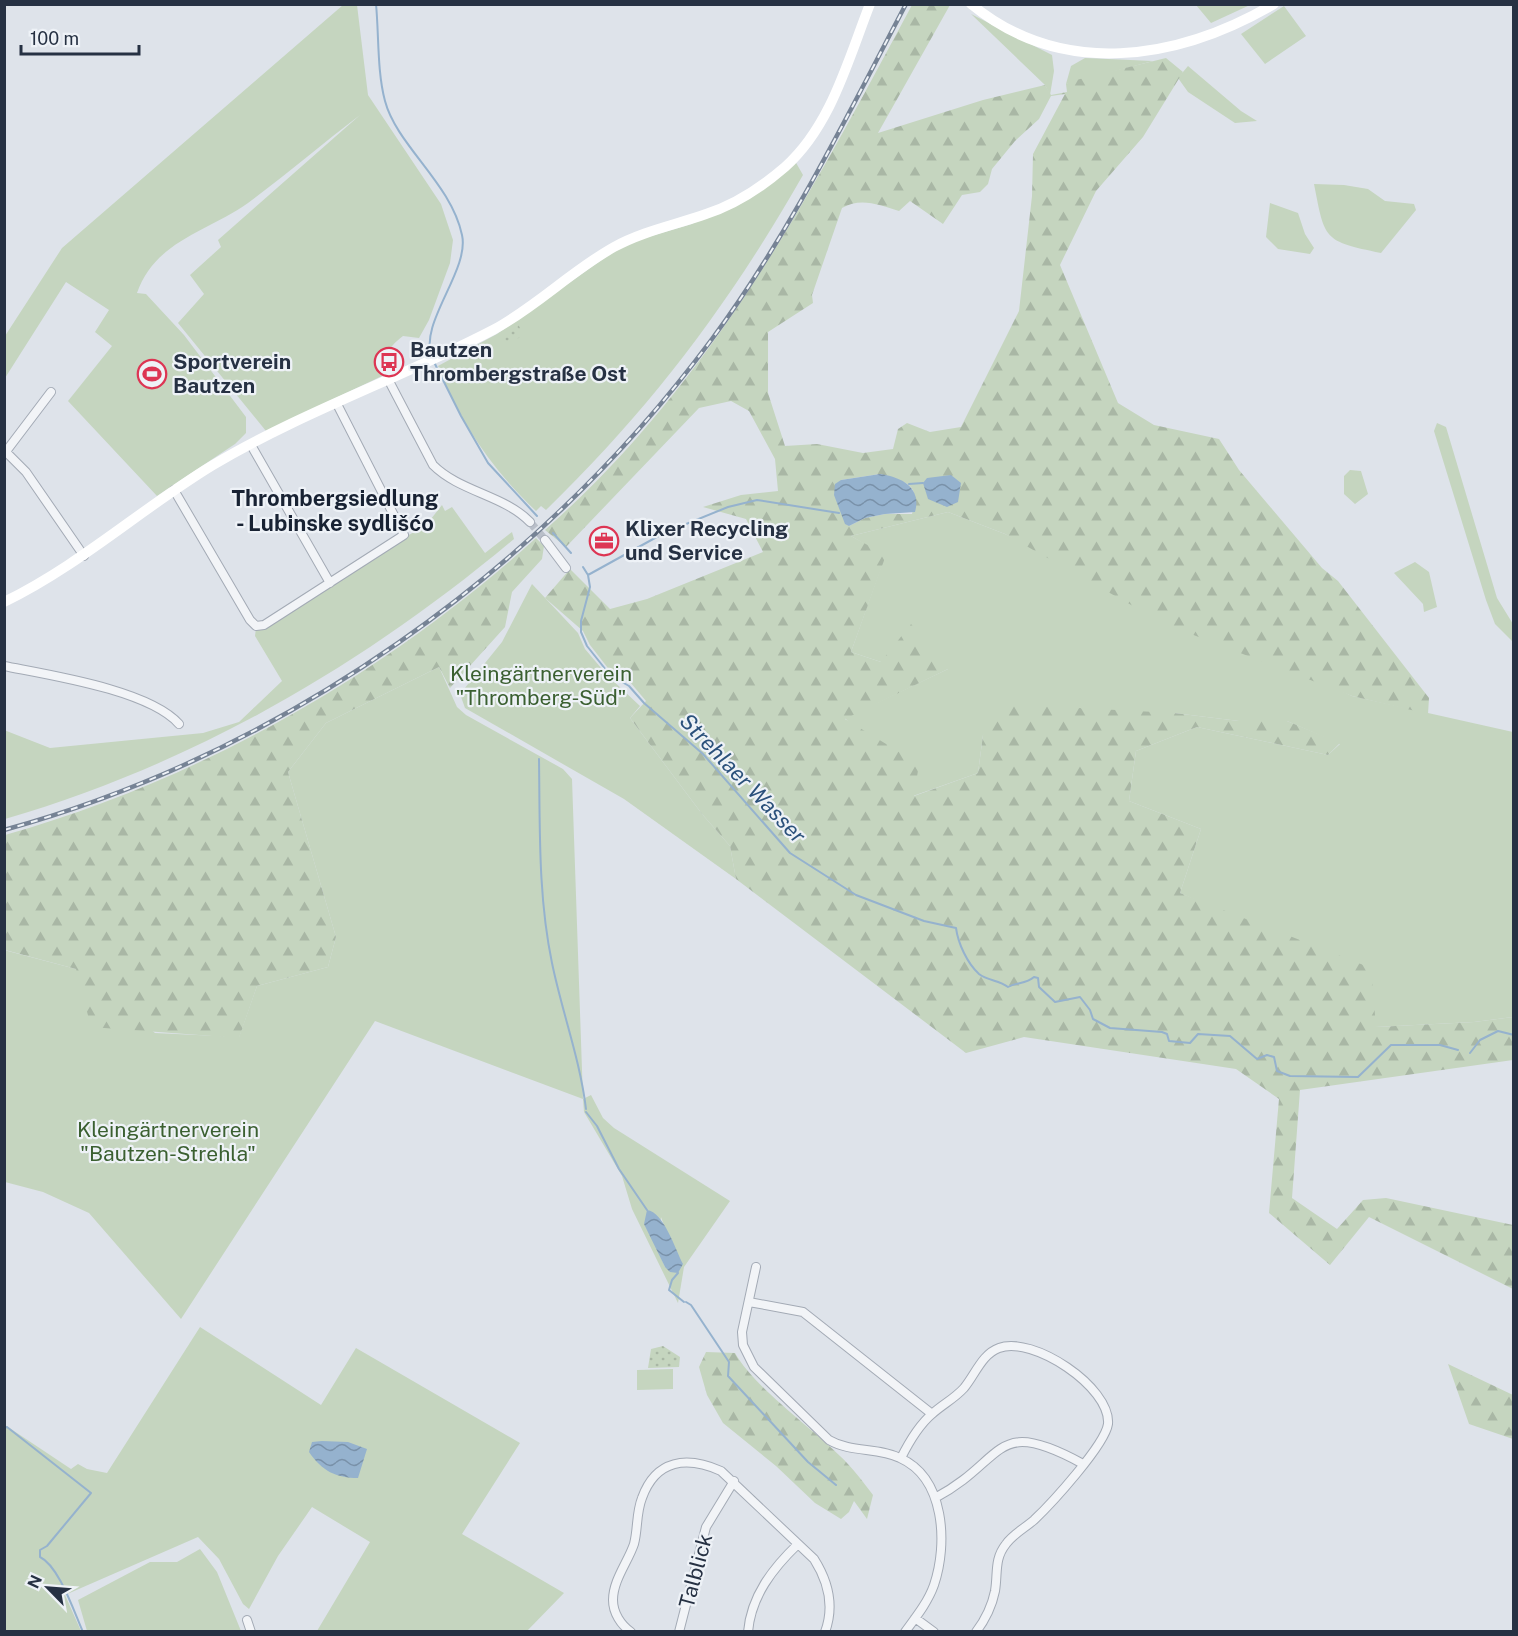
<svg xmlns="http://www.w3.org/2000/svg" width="1518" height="1636" font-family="'Public Sans',sans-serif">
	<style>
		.green { fill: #c5d5bf; fill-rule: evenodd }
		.forest { fill: url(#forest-firs); fill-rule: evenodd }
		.park { fill: url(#park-dots) }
		.water { fill: url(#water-waves) }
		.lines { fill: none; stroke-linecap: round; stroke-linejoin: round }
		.stream { stroke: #95b2ce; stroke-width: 2 }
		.street-tunnel { stroke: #b9bfc9; stroke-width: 8; stroke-dasharray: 8 4; stroke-linecap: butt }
		.street-casing { stroke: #a3aab5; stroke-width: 10 }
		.street { stroke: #f2f4f7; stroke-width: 8 }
		.secondary { stroke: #fff; stroke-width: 10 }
		.rail-casing { stroke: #768395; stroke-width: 4.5 }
		.rail { stroke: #eef2f7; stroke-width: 2; stroke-dasharray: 7; stroke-linecap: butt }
		.labels { text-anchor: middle; stroke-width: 4.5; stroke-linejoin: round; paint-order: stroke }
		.poi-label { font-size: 21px; font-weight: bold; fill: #263143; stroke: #eef2f7; text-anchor: start }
		.park-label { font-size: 21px; fill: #3b6031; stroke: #eef2f7 }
		.street-label { font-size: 21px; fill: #263143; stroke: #eef2f7 }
		.neighbourhood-label { font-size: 22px; font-weight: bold; fill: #182233; stroke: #eef2f7 }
		.water-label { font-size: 22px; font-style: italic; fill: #2b517b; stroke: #eef2f7 }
	</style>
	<defs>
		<pattern id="forest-firs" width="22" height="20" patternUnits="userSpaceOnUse" patternTransform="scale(1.5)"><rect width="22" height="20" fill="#c5d5bf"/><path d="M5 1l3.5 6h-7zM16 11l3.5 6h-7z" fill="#a9b7a5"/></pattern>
		<pattern id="park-dots" width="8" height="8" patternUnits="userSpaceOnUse" patternTransform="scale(1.5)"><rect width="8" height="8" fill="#c5d5bf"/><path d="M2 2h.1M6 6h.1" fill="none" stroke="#a9b7a5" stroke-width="1.8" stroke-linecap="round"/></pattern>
		<pattern id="water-waves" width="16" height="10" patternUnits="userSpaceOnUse" patternTransform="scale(1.5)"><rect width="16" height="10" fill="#95b2ce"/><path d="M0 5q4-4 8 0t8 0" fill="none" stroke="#7991a9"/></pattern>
	</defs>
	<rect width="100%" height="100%" fill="#dee3ea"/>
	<path class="green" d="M343,5H357L368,95L441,204L453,240L450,263L429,320L419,338L403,336C387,348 384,357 382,376L266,431L178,323L204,294L190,275L221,247L218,240L360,115C322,144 286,175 248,203C207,232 155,241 137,293L146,294L184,335L246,417V433L235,444L157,496L68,401L112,346L95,332L109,310L66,282L5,378V336L62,248Z
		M1196,5H1250L1211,23Z
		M1284,6L1306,36L1265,64L1241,34Z
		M971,14L1052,55L1054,71L1050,95L1045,85Z
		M1085,58L1153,61L1066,84L1071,66Z
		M1188,66L1241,111L1257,121L1235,123L1188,92L1178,78Z
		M795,161L803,175C730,303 652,407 546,510L541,506L536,511C493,471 459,421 438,366L497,334L624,244L692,224Z
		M1314,184L1344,185L1368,189L1385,201L1414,204L1416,210L1381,253C1323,241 1325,240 1314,184Z
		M1270,203L1298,213L1305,234L1314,248L1310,254L1278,249L1266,237Z
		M1437,423L1446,427L1497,598L1513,624V642L1495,624L1486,600L1434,431Z
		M1350,470L1361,471L1368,494L1355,504L1344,494V476Z
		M442,505L445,511L452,507L485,553L512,532L514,539C364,665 194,764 5,819L4,730L50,748L203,733L239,722L282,681L255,636L256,628L427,524Z
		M948,512L1005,534L1352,696L1513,732V1017L1474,1022L1376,1027L1225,913L1180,893L1201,829L1129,801L1136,751L1197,727L1328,755L1340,744L1287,721H1239L1174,713L983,735L978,773L913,796L845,718L948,669L881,662L851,652L885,556L851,536Z
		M1415,562L1429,572L1437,607L1424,612L1423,604L1394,573Z
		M532,584L578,633L585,649L607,675L640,706L630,718L702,814L730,846L736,879L624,799L465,708L460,694L502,642Z
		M439,667L457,707L466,715L563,769L572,779L583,1099L591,1095L603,1118L614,1128L730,1201L684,1267L678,1303L632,1209L622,1176L584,1112L583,1099L375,1021L181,1319L89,1213L43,1192L5,1182L4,950L76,969L155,1033L239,1037L257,986L328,967L336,937L288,772L326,723ZM661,1217L669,1239L665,1267L658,1251Z
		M200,1327L321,1405L356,1348L520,1443L462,1534L564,1593L527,1631H317L370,1542L312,1507L278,1556L249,1609L243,1604L219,1559L198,1537L65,1595L81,1631L5,1632V1425L71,1469L78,1464L87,1469L107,1473Z
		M673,1369V1389L637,1390V1370Z
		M200,1549L217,1572L241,1631H87L78,1600L150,1562H177Z"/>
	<path class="forest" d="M912,5H950L878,133L983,100L1045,85L1051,95L1067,92L1066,84L1072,81L1166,58L1183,72L1143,137L1096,191L1060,265L1118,403L1154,425L1219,439L1239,470L1322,568L1338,581L1429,698L1428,714L1352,696L1165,624L1005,534L948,512L851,536L886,555L851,652L881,662L911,624L948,669L845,719L919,764L914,796L978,773L983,735L1004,704L1174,713L1239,721H1287L1340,743L1328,755L1197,727L1136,751L1129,801L1201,829L1180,893L1371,968L1376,1027L1474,1022L1513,1017V1060L1300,1090L1292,1198L1337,1229L1363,1200L1386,1198L1513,1225V1289L1369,1217L1330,1265L1269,1213L1279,1099L1236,1069L1024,1037L966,1053L736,879L730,846L702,814L630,718L646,701L630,682L611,672L590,645L583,631L545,598L570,569L610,609L647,599L763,552L746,519L703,507L741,495L778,491L775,459L749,411L731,401L699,408L566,547L545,530C714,380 807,200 912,5ZM1065,94L1033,154L1032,196L1019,311L961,427L930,432L907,423L898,429L893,449L863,453L817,444L785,446L768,393V332L813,303L812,295L842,208C861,197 879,205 899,211L910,201L943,224L962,195L980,192L988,184L992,169L1015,141L1039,119L1051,96ZM880,474C906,483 921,482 912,514H885L865,518L849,526L841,480Z
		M536,538L544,546L542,559L512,592L505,627L450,688L439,667L326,723L288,772L336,937L328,967L257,986L239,1038L91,1027L76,969L5,950V835C200,780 386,674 536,538Z
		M706,1352L735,1353C754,1387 811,1427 840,1456C852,1467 863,1482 873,1495L867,1519L854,1501L849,1512L841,1519L815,1503L776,1466L723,1423L707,1395L699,1367Z
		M1448,1364L1513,1395V1439L1469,1424Z"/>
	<path class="park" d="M518,324L524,336L505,343L502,335Z
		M663,1346L680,1357L679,1367L648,1368L651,1349Z"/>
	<path class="water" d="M880,474C901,477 922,487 915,512L885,514L865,518L849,526L845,524L834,495L835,484L841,480Z
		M951,475L961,483L958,502L947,507L928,499L923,483L927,478Z
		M647,1210C664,1212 675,1249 683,1264L678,1273L670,1272L665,1267L644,1224Z
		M322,1441L348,1442L367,1449L358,1478C336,1478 322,1471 309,1452L312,1442Z"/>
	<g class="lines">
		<path class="stream" d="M376,4C379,35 377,71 385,101C397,146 451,183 462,235C470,270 418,324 432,357
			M434,362L461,416L488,463L537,516
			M909,484L923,483
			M553,533L571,553
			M583,567L588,575L590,587L581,621V632L587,646L610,675L629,686L644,703L703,754L790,853L856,895L924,921L956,928C958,943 967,963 979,974C988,981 999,980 1008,987C1017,982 1026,984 1034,977L1038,978L1039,987L1055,1002L1080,997L1090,1010L1093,1019L1110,1028L1162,1032L1167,1034L1169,1041L1190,1043L1198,1034L1230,1036L1257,1059L1267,1055L1274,1057L1277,1071L1290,1076L1358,1077L1391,1045H1440L1458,1050
			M588,575L664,533L728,507L757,500L839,513
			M539,759C540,827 538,896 552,963C562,1012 580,1059 586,1109
			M1470,1053L1480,1040L1498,1031L1514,1035
			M586,1112L597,1126L619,1169L647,1210
			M678,1273L672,1280L669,1290L684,1302
			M686,1302L691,1305L729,1362L728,1376L808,1462L836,1485
			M4,1428L7,1427L91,1493L47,1546L40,1550V1557C59,1566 74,1612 83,1632"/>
		<path class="street-tunnel" d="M530,522L545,540"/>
		<g class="street-casing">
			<path id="street" d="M389,381L433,465C460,492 504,495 530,522
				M251,445L330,583
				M6,452L26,472L84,556
				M4,454L51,392
				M174,490L250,620L256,626L264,625L404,535L337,404
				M545,540L566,568
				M4,666C49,675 149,690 179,724
				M756,1267L742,1332L743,1345L754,1367L829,1440C851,1453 878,1447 900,1458C945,1478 948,1544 934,1585C928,1602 916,1617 905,1632
				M749,1302L803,1312L932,1414
				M901,1458C909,1442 919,1425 932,1414C943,1404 954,1399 964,1388C975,1375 982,1354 999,1348C1032,1335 1111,1387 1108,1424C1105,1445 1051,1504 1034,1520C1025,1528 1013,1534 1006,1544C994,1559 998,1573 995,1591C992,1606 985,1620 976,1632
				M935,1498C1007,1460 992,1414 1083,1464
				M915,1618L934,1632
				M247,1620L251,1632
				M631,1632C621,1625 613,1613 613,1600C613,1580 628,1562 634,1544C638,1529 636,1513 642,1498C656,1459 687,1456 721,1471L814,1559C828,1581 835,1605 825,1632
				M679,1632L706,1527L734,1481
				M748,1632C751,1596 773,1568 798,1544"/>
		</g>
		<use href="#street" class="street"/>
		<path class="secondary" d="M971,4C1062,79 1178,60 1274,4
			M4,602C80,565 142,508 213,465C302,412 401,378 493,330C536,307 571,271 614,247C643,231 675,225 706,214C734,205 763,186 785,167C831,126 848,60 870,4"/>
		<g class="rail-casing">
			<path id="rail" d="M4,830C284,753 540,571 712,339C789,235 846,118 906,4"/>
		</g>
		<use href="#rail" class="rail"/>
	</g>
	<defs>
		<g id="bus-ring" transform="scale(1.5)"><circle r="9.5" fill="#eef2f7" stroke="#dd3553" stroke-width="1.5"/><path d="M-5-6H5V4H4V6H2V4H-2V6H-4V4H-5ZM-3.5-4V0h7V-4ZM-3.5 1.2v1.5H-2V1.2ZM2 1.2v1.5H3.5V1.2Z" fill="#dd3553"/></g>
		<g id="stadium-ring" transform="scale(1.5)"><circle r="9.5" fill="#eef2f7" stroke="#dd3553" stroke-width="1.5"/><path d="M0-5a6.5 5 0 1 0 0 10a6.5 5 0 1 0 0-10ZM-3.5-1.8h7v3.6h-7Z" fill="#dd3553"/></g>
		<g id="office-ring" transform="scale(1.5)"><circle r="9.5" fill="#eef2f7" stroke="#dd3553" stroke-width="1.5"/><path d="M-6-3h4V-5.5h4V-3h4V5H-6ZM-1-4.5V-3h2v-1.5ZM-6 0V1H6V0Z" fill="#dd3553"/></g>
	</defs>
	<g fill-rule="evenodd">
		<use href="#bus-ring" x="389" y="362"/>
		<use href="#stadium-ring" x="152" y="374"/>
		<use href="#office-ring" x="604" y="541"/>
	</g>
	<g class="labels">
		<g class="poi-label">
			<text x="410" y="357">Bautzen<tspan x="410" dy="24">Thrombergstraße Ost</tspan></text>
			<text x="173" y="369">Sportverein<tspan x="173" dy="24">Bautzen</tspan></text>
			<text x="625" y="536">Klixer Recycling<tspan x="625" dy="24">und Service</tspan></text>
		</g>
		<g class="park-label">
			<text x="541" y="681">Kleingärtnerverein<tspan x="541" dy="24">"Thromberg-Süd"</tspan></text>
			<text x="168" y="1137">Kleingärtnerverein<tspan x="168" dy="24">"Bautzen-Strehla"</tspan></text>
		</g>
		<g class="street-label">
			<text transform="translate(696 1571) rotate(-75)" y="7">Talblick</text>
		</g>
		<g class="neighbourhood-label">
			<text x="335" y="506">Thrombergsiedlung<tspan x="335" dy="25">- Lubinske sydlišćo</tspan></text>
		</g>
		<g class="water-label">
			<text transform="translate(743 778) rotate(46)" y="8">Strehlaer Wasser</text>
		</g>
	</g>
	<rect width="1518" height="1636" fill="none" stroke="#263143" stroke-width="12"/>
	<g transform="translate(48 1588) rotate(295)" stroke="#eef2f7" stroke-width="4.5" paint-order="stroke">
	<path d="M0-4.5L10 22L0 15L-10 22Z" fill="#263143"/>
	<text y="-9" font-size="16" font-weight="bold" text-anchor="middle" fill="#263143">N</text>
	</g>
	<path d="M21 45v9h118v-9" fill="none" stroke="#263143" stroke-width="3"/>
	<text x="30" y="45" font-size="18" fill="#263143" stroke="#eef2f7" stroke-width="4.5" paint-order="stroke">100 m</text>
</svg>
